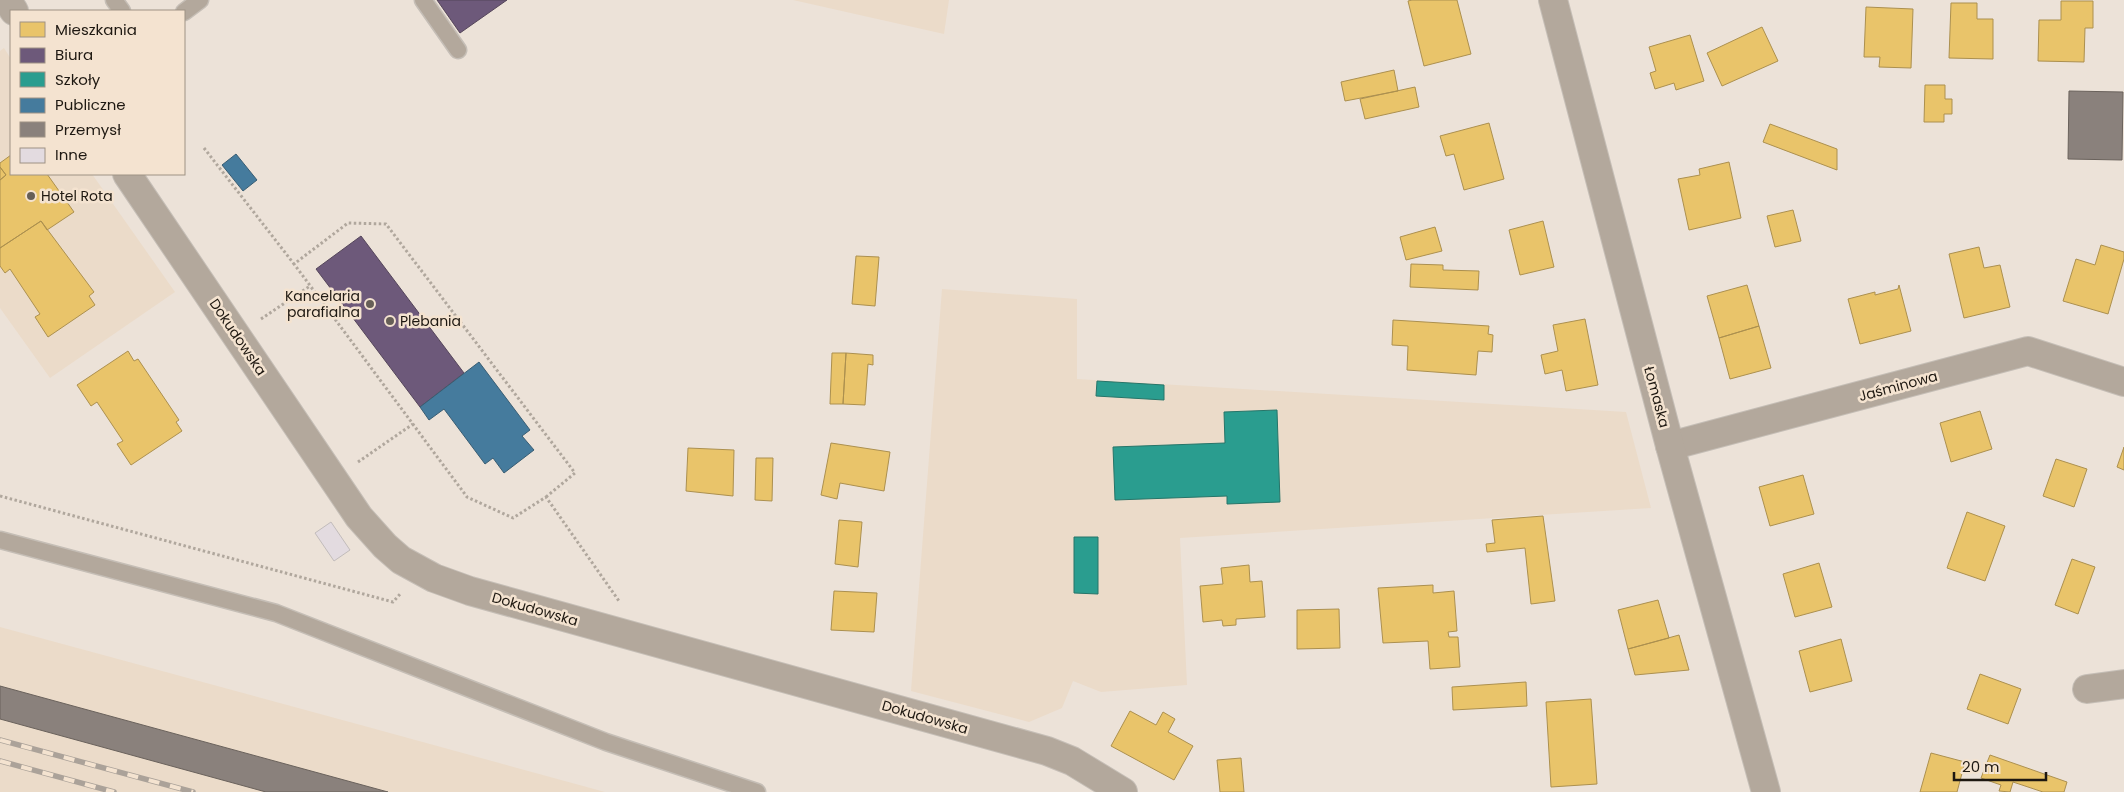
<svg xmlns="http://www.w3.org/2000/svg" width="2124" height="792" font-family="Poppins,sans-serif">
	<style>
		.built { fill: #ebdbc9 }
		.homes { fill: #e9c46a; stroke: #ac904f }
		.offices { fill: #6d597a; stroke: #55465a }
		.schools { fill: #2a9d8f; stroke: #267569 }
		.public { fill: #457b9d; stroke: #395d73 }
		.industry { fill: #8a817c; stroke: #6a625c }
		.building { fill: #e3dbe0; stroke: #c2bcbb }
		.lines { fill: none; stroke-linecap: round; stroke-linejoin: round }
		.service-casing { stroke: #c5beb6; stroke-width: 19 }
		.minor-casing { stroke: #c5beb6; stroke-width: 30 }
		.tertiary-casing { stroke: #c5beb6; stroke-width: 30 }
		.path { stroke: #b0a79d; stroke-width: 3; stroke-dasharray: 2.5 2.5; stroke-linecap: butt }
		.service { stroke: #b3a89c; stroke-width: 16 }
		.minor { stroke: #b3a89c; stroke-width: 28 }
		.tertiary { stroke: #b3a89c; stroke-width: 28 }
		.rail-casing { stroke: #aba299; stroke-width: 5.5 }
		.rail { stroke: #f4e3d0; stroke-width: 4; stroke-dasharray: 11; stroke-linecap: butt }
		.poi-dot { fill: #665f57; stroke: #f4e3d0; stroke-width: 2 }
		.labels { text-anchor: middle; stroke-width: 5; stroke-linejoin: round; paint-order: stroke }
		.poi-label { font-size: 14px; fill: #1e1811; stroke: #f4e3d0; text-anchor: start }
		.street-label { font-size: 14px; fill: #1e1811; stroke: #f4e3d0 }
	</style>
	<rect width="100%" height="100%" fill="#ece2d8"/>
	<path class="built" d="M793,0H949L944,34Z
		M4,48L11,59V174H92L175,292L50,378L0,308V51Z
		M942,289L1077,299V379L1626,412L1651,508L1180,538L1187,685L1101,692L1073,681L1062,708L1029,722L911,691Z
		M0,627L357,724L605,792H0Z"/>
	<path class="homes" d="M1412,0H1457L1471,54L1424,66L1408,1Z
		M2061,1H2093V28H2085L2084,62L2038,61L2039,20H2061Z
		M1951,3H1977V19H1993V59L1949,58Z
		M1866,7L1913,9L1911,68L1879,67L1880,57H1864Z
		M1762,27L1778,61L1722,86L1707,53Z
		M1690,35L1704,81L1676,90L1674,83L1655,89L1650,73L1656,71L1649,47Z
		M1394,70L1398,91L1345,101L1341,82Z
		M1925,85H1945V99H1952V114H1944V122H1924Z
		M1415,87L1419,107L1365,119L1360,99Z
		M1489,123L1504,179L1464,190L1454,154L1446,156L1440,136Z
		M1770,124L1837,149V170L1763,142Z
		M11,155V174H47L74,212L47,230L41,221L0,248V180L6,175L0,167V163Z
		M1729,162L1741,218L1689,230L1678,179L1700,175L1699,169Z
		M0,167L6,175L0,180Z
		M1793,210L1801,241L1775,247L1767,216Z
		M41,221L94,292L89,296L95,305L48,337L35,317L40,314L10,269L5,273L0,266V248Z
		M1543,221L1554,267L1520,275L1509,230Z
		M1435,227L1442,251L1406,260L1400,237Z
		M2101,245L2124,252V259L2108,314L2063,301L2076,259L2095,265Z
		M1979,247L1984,268L2000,265L2010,307L1964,318L1949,254Z
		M856,256L879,257L875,306L852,304Z
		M1411,264L1443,265V270L1479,271L1478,290L1410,287Z
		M1747,285L1759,326L1719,338L1707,296Z
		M1899,285L1911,331L1860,344L1848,299L1875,292V295L1898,289Z
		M1585,319L1598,385L1566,391L1562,370L1545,374L1541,355L1558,351L1553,325Z
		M1393,320L1489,326L1488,334L1493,335L1492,352L1478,351L1476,375L1407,370L1408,346L1392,345Z
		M1759,326L1771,368L1730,379L1719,338Z
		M128,351L134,361L138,359L179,420L176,422L182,431L131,465L117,444L123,441L97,402L91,406L77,385Z
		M832,353H846L843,404H830Z
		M846,353L873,355V365L868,364L865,405L843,404Z
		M1980,411L1992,449L1951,462L1940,423Z
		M831,443L890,452L884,491L840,483L837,499L821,495Z
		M2124,447V470L2117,467Z
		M688,448L734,450L733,496L686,491Z
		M756,458H773L772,501L755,500Z
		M2056,459L2087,469L2074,507L2043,496Z
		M1803,475L1814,514L1770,526L1759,487Z
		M1967,512L2005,526L1985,581L1947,568Z
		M1543,516L1555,601L1531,604L1525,548L1487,552L1486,544L1495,543L1492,520Z
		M839,520L862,522L858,567L835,564Z
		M2072,559L2095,567L2078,614L2055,605Z
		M1819,563L1832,607L1795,617L1783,574Z
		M1249,565L1250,582L1262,581L1265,617L1236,619V625L1223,626L1222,620L1203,622L1200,586L1223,584L1221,568Z
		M1433,585V593L1454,591L1457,631L1448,632L1449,637H1458L1460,667L1430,669L1428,641L1383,643L1378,588Z
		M834,591L877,593L874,632L831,630Z
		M1658,600L1669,638L1628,649L1618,610Z
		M1339,609L1340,648L1297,649V610Z
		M1679,635L1689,670L1635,675L1628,649Z
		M1841,639L1852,681L1810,692L1799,651Z
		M1980,674L2021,689L2008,724L1967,709Z
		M1526,682L1527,706L1453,710L1452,687Z
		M1591,699L1597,784L1551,787L1546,702Z
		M1130,711L1156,725L1163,712L1175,719L1168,732L1193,746L1174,780L1111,746Z
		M1931,753L1965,762L1957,792H1920Z
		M1990,755L2067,782L2064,792H2043L2013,782L2010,792L1999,791L2001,785L1981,778Z
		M1241,758L1244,792H1220L1217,760Z"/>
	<path class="offices" d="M437,0H507L460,33Z
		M361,236L464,373L420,407L316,269Z"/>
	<path class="schools" d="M1097,381L1164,385V400L1096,396Z
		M1277,410L1280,502L1227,504V496L1115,500L1113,447L1225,443L1224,412Z
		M1074,537H1098V594L1074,593Z"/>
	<path class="public" d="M236,154L257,180L243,191L222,165Z
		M479,362L530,430L522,436L534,450L504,473L493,458L485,464L444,409L429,420L420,407Z"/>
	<path class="industry" d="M2069,91L2123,92L2122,160L2068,159Z
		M0,686L388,792H266L0,719Z"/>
	<path class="building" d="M331,522L350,550L334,561L315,533Z"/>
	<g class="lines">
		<g class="service-casing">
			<path id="service" d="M114,0L122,11
				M423,0L458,50
				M184,12L200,0
				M0,540L276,613L606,742L757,792"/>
		</g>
		<g class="minor-casing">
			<path id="minor" d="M7,0L14,11
				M127,174L359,517L385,546L401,560L434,578L470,591L1047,751L1072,761L1123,792
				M1670,446L2028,351L2124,382
				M2087,689L2124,684"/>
		</g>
		<g class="tertiary-casing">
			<path id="tertiary" d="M1553,0L1670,446L1766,792"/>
		</g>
		<path class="path" d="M204,148L294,264
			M261,319L310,286
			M358,462L413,424
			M0,496L393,602L401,593
			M546,497L575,473L386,224L348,223L294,264L467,497L513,518L546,497L619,601"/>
		<use href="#service" class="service"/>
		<use href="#minor" class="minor"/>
		<use href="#tertiary" class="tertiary"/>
		<g class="rail-casing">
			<path id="rail" d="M0,740L193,792
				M0,761L114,792"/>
		</g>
		<use href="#rail" class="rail"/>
	</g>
	<g class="poi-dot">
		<circle cx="31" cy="196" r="5"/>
		<circle cx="370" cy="304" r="5"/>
		<circle cx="390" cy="321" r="5"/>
	</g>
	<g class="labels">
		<g class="poi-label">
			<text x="41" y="201">Hotel Rota</text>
			<text x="360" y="301" text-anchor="end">Kancelaria<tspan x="360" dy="16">parafialna</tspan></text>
			<text x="400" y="326">Plebania</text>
		</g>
		<g class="street-label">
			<text transform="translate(238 337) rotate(56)" y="5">Dokudowska</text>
			<text transform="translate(1898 386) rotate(-15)" y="5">Jaśminowa</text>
			<text transform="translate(1657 397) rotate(75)" y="5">Łomaska</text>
			<text transform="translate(535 609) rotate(16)" y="5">Dokudowska</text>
			<text transform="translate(925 717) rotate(16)" y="5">Dokudowska</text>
		</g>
	</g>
	<rect x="10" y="10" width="175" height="165" fill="#f4e3d0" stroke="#9e9284"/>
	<rect x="20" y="22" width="25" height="15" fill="#e9c46a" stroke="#9e9284"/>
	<text x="55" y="35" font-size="15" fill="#1e1811">Mieszkania</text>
	<rect x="20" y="48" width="25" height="15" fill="#6d597a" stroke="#9e9284"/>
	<text x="55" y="60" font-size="15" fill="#1e1811">Biura</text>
	<rect x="20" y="72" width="25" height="15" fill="#2a9d8f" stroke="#9e9284"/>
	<text x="55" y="85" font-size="15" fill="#1e1811">Szkoły</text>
	<rect x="20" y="98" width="25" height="15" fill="#457b9d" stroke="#9e9284"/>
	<text x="55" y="110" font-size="15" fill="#1e1811">Publiczne</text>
	<rect x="20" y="122" width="25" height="15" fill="#8a817c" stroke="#9e9284"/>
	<text x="55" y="135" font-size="15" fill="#1e1811">Przemysł</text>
	<rect x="20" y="148" width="25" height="15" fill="#e3dbe0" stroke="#9e9284"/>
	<text x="55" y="160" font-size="15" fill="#1e1811">Inne</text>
	<path d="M1954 772v8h92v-8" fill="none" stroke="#1e1811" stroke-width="2.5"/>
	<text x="1962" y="772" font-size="15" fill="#1e1811" stroke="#f4e3d0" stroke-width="4" paint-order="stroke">20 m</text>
</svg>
